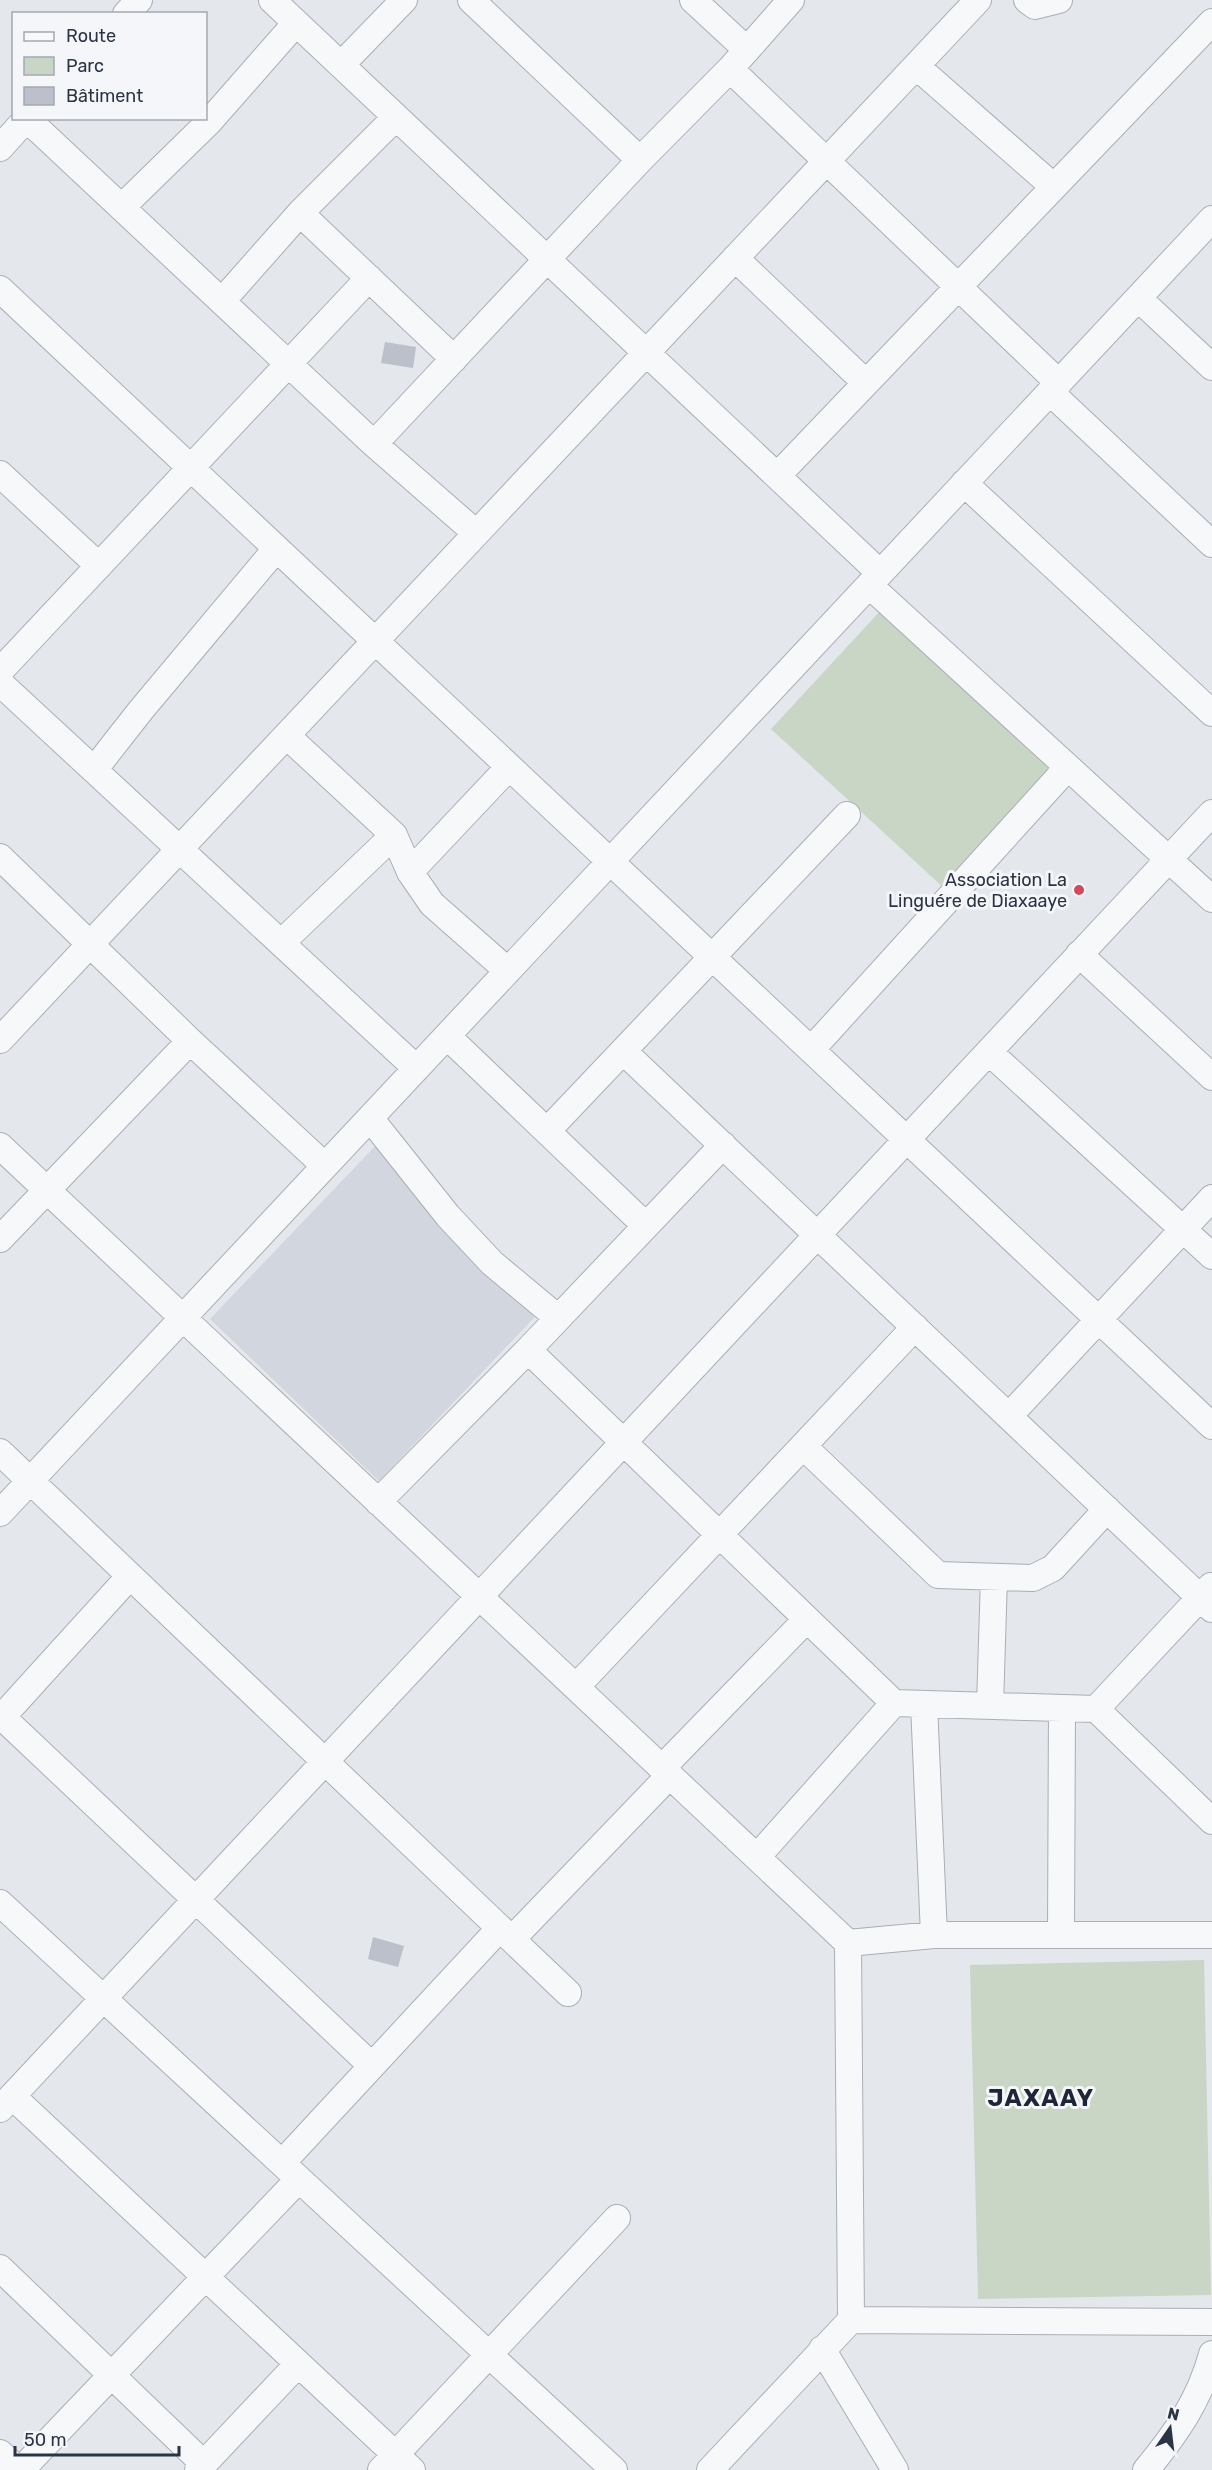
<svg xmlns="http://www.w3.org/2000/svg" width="1212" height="2470" font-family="Rubik,sans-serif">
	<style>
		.built { fill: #d2d6de }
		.green { fill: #c9d6c5 }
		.building { fill: #bbc0ca }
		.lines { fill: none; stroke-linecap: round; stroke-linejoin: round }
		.minor-casing { stroke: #a9aeb7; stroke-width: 28 }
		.minor { stroke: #f7f8fa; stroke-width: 26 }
		.poi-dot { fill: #d1495b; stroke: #f4f6f9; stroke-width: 2 }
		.labels { text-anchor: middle; stroke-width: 6; stroke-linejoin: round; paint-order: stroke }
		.poi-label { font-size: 18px; fill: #2b3445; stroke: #f4f6f9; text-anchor: end }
		.district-label { font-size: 24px; font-weight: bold; letter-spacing: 1.5px; fill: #1d2536; stroke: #f4f6f9 }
	</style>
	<rect width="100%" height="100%" fill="#e4e7ec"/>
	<path class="built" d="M380,1141L550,1301L379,1481L210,1319Z"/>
	<path class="green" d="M882,609L1056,768L944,888L771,729Z
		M1204,1960L1211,2295L978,2299L970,1965Z"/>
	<path class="building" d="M385,342L416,347L413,368L381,363Z
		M373,1937L404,1946L398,1967L368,1959Z"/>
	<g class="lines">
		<g class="minor-casing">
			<path id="minor" d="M272,0L880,573
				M471,0L640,160
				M693,0L747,50
				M1027,0L1035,6L1059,0
				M126,14L139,0
				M341,65L404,0
				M916,66L1054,187
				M730,69L1059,383
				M27,119L374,444L476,533
				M0,148L27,118
				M122,207L209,122L296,23
				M300,213L454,359
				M735,258L866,383
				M0,289L1212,1426
				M1138,298L1212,367
				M222,301L300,213L396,117
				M1050,392L1212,544
				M374,444L640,160L730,69L791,0
				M0,474L99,566
				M777,476L1212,22
				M964,483L1212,713
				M869,585L1212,899
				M0,671L369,278
				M0,683L416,1068
				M287,736L394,835L410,872L432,904L508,971
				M94,770L141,710L276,549
				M0,857L190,1041L325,1166
				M410,872L509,767
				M281,943L394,835
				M1079,954L1212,1077
				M447,1036L645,1225
				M0,1040L978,0
				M811,1050L1068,767
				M623,1051L1212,1609
				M989,1052L1212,1256
				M370,1118L448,1216L492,1263L558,1318
				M547,1131L847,815
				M0,1146L848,1943L851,2320L1212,2322
				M0,1239L190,1041
				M528,1350L894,1703L1096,1709L1212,1821
				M1009,1416L1212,1198
				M803,1446L938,1575L1033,1578L1053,1568L1107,1509
				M0,1452L568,1993
				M378,1502L528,1350L723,1145
				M0,1513L1212,219
				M576,1687L915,1327
				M924,1704L934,1935
				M990,1706L994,1577
				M1096,1709L1211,1586
				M0,1715L372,2066
				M2,1717L130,1576
				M662,1768L807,1619
				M757,1857L894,1703
				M0,1903L614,2470
				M1061,1933L1062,1708
				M512,1939L670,1775
				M848,1943L934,1935H1212
				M12,2096L412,2470
				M0,2109L1212,813
				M282,2163L500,1928
				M0,2268L204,2464
				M822,2349L895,2470
				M0,2453L18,2470
				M21,2470L299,2179
				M198,2470L298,2364
				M381,2470L617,2218
				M710,2470L851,2320
				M1146,2470C1176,2434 1200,2399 1212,2354"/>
		</g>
		<use href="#minor" class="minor"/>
	</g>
	<circle class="poi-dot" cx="1079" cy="890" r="6"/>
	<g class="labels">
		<g class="poi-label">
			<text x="1067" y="886">Association La<tspan x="1067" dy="21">Linguére de Diaxaaye</tspan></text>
		</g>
		<g class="district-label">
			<text x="1041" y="2106">JAXAAY</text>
		</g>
	</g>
	<rect x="12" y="12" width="195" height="108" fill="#f4f6f9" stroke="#a4a8b1" stroke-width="1.5"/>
	<rect x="24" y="32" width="30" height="9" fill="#f7f8fa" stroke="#a4a8b1" stroke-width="1.5"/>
	<text x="66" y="42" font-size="18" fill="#2b3445">Route</text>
	<rect x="24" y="57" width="30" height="18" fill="#c9d6c5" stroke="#a4a8b1" stroke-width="1.5"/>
	<text x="66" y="72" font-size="18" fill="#2b3445">Parc</text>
	<rect x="24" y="87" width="30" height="18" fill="#bbc0ca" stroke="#a4a8b1" stroke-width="1.5"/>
	<text x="66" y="102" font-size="18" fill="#2b3445">Bâtiment</text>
	<g transform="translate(1170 2428) rotate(14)" stroke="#f4f6f9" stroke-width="4.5" paint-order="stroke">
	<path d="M0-4.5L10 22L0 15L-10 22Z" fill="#2b3445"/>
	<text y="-9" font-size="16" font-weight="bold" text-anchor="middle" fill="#2b3445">N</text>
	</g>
	<path d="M15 2446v9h164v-9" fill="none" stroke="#2b3445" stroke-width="3"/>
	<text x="24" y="2446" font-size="18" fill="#2b3445" stroke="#f4f6f9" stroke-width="4.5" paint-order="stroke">50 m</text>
</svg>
